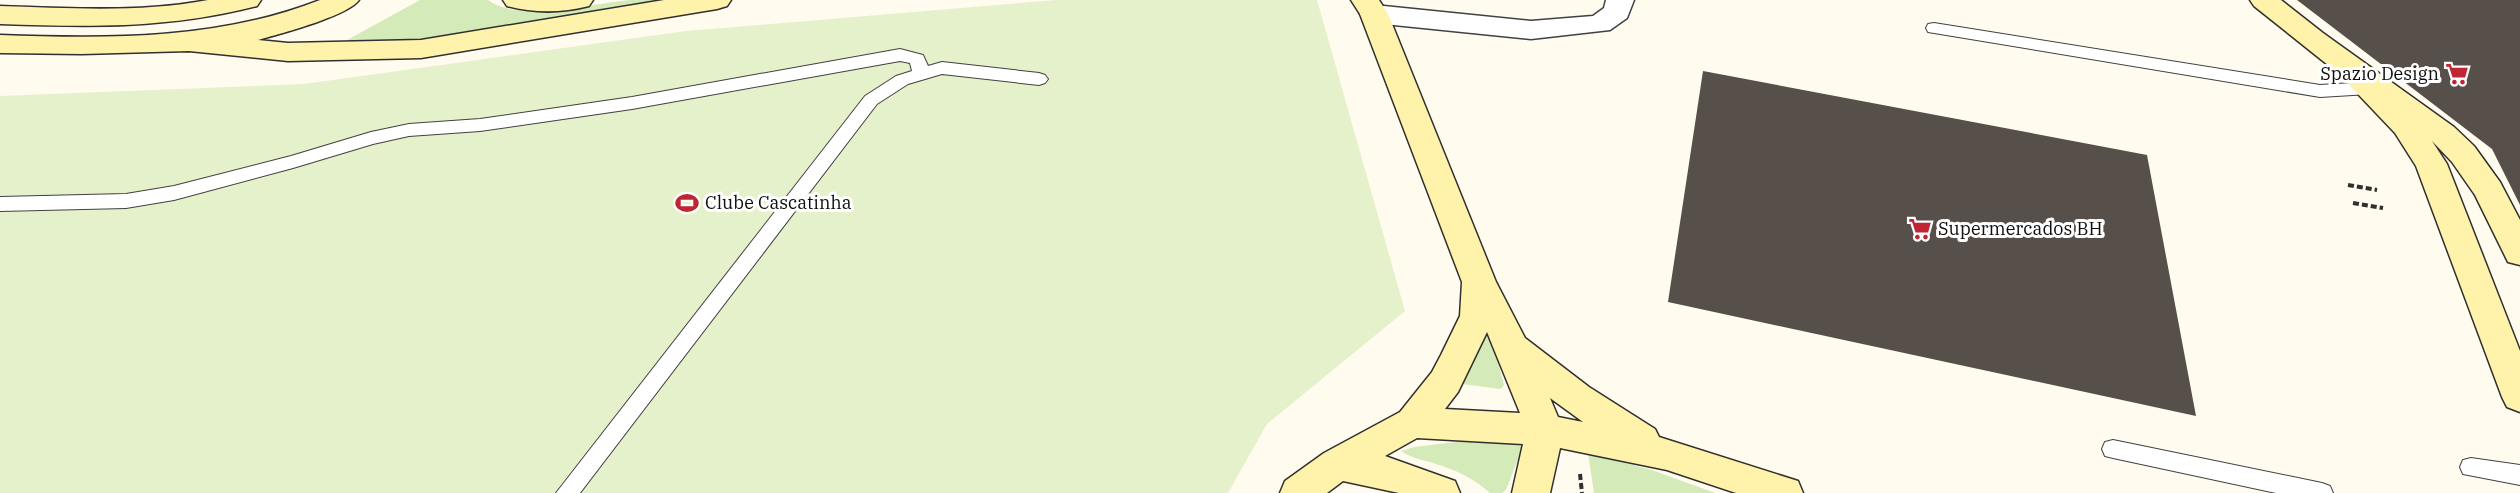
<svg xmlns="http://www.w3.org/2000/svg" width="2520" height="493" font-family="'IBM Plex Serif',serif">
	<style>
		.green { fill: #d4eab8 }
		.pitch { fill: #e5f1ca }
		.building { fill: #574f4a }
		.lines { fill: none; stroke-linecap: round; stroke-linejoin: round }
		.service-casing { stroke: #414141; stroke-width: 2 }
		.tertiary-casing { stroke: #414141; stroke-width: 3 }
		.secondary-casing { stroke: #303030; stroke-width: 3 }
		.path { stroke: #303030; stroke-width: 4; stroke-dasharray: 6 3; stroke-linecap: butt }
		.service { fill: #fff; fill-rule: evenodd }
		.tertiary { fill: #fff; fill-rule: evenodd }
		.secondary { fill: #fff2aa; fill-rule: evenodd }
		.labels { text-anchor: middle; stroke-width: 6; stroke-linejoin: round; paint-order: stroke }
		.poi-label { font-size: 18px; fill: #0e0e0e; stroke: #fff; text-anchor: start }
	</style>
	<rect width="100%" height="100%" fill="#fffbef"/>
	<path class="green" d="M420,0H488C518,23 595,3 630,0C644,0 658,0 672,0L427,42L347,40Z
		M1486,333L1493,343L1504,385L1501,389L1462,384Z
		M1489,438L1516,441L1522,448L1506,490L1502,493H1490C1475,479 1456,470 1436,464C1424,460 1413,459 1401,451L1414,447Z
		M1588,453L1652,470L1715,493H1594Z"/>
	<path class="pitch" d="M1056,0H1317L1405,311L1267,424L1228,493H0V96L304,84L686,31Z"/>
	<path class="building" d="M2297,0H2520V205L2492,149Z
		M1703,71L2147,155L2196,416L1668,302Z"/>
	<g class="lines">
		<g class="service-casing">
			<path id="service" d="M1934,23L2320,85L2369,82L2375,84L2378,88L2375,92L2369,94L2320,97L1928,32L1926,28L1928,24Z
				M900,49L923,55L928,66L942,62L1039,73L1045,75L1048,79L1045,83L1039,85L942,74L908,84L877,104L580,493H556L865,96L896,76L912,71L910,63L900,61L632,109L480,131L409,136L373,144L293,168L174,200L126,208L0,211V197L126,194L174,186L291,156L371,132L409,124L480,119L632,97Z
				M2113,440L2322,483L2330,486L2333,493H2276L2113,458L2105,456L2102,449L2105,442Z
				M2471,458L2520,465V485L2463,474L2460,467L2463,460Z"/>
		</g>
		<g class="tertiary-casing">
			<path id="tertiary" d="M1606,0H1634L1627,18L1610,30L1531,39L1374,23L1364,20L1360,14L1364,8L1374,5L1531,21L1593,16L1604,8Z"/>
		</g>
		<g class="secondary-casing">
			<path id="secondary" d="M208,0H261L257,6C168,29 90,27 0,24V6C69,8 140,13 208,0Z
				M320,0H359C348,16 279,34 258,40L288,43L421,40L664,0H731L727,6L717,9L421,58L288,61L189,51L82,54L0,53V35C108,39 218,40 320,0Z
				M503,0H593L589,6C562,13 533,13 507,6Z
				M1351,0H1379L1388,14L1496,282L1525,338L1589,387L1655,429L1659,437L1798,481L1803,493H1736L1667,470L1560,448L1550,493H1512L1523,444L1417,438L1385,456L1455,481L1460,493H1399L1343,481L1327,493H1280L1285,481L1324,453L1400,412L1432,372L1441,355L1460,316L1462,282L1360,14ZM1487,332L1520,413L1445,409L1458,392ZM1550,398L1583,422L1558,417Z
				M2250,0H2281L2323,33L2454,127L2474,146L2500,182L2520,220V265L2508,262L2475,195L2452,162L2432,141L2447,164L2520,351V412L2507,407L2502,397L2416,166L2395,133L2338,73L2254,6Z"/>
		</g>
		<path class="path" d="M2348,185L2377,190
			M2353,203L2383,208
			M1580,474L1582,493"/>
		<use href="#service" class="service"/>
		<use href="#tertiary" class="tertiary"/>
		<use href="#secondary" class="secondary"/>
	</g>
	<defs>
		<g id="supermarket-bare" transform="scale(1.8)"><path d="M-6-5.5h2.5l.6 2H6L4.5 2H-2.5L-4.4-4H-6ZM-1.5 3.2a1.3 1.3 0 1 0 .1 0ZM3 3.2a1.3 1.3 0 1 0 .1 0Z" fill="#bf2533" stroke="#fff" stroke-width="2.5" paint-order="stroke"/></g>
		<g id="stadium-bare" transform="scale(1.8)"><path d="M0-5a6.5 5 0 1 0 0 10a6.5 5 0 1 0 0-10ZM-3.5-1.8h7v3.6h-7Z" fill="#bf2533" stroke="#fff" stroke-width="2.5" paint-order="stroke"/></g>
	</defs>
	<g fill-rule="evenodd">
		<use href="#supermarket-bare" x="2457" y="74"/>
		<use href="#stadium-bare" x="687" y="203"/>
		<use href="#supermarket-bare" x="1920" y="229"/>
	</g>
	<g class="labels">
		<g class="poi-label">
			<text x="2439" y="80" text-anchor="end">Spazio Design</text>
			<text x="705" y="209">Clube Cascatinha</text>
			<text x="1938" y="235">Supermercados BH</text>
		</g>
	</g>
</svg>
